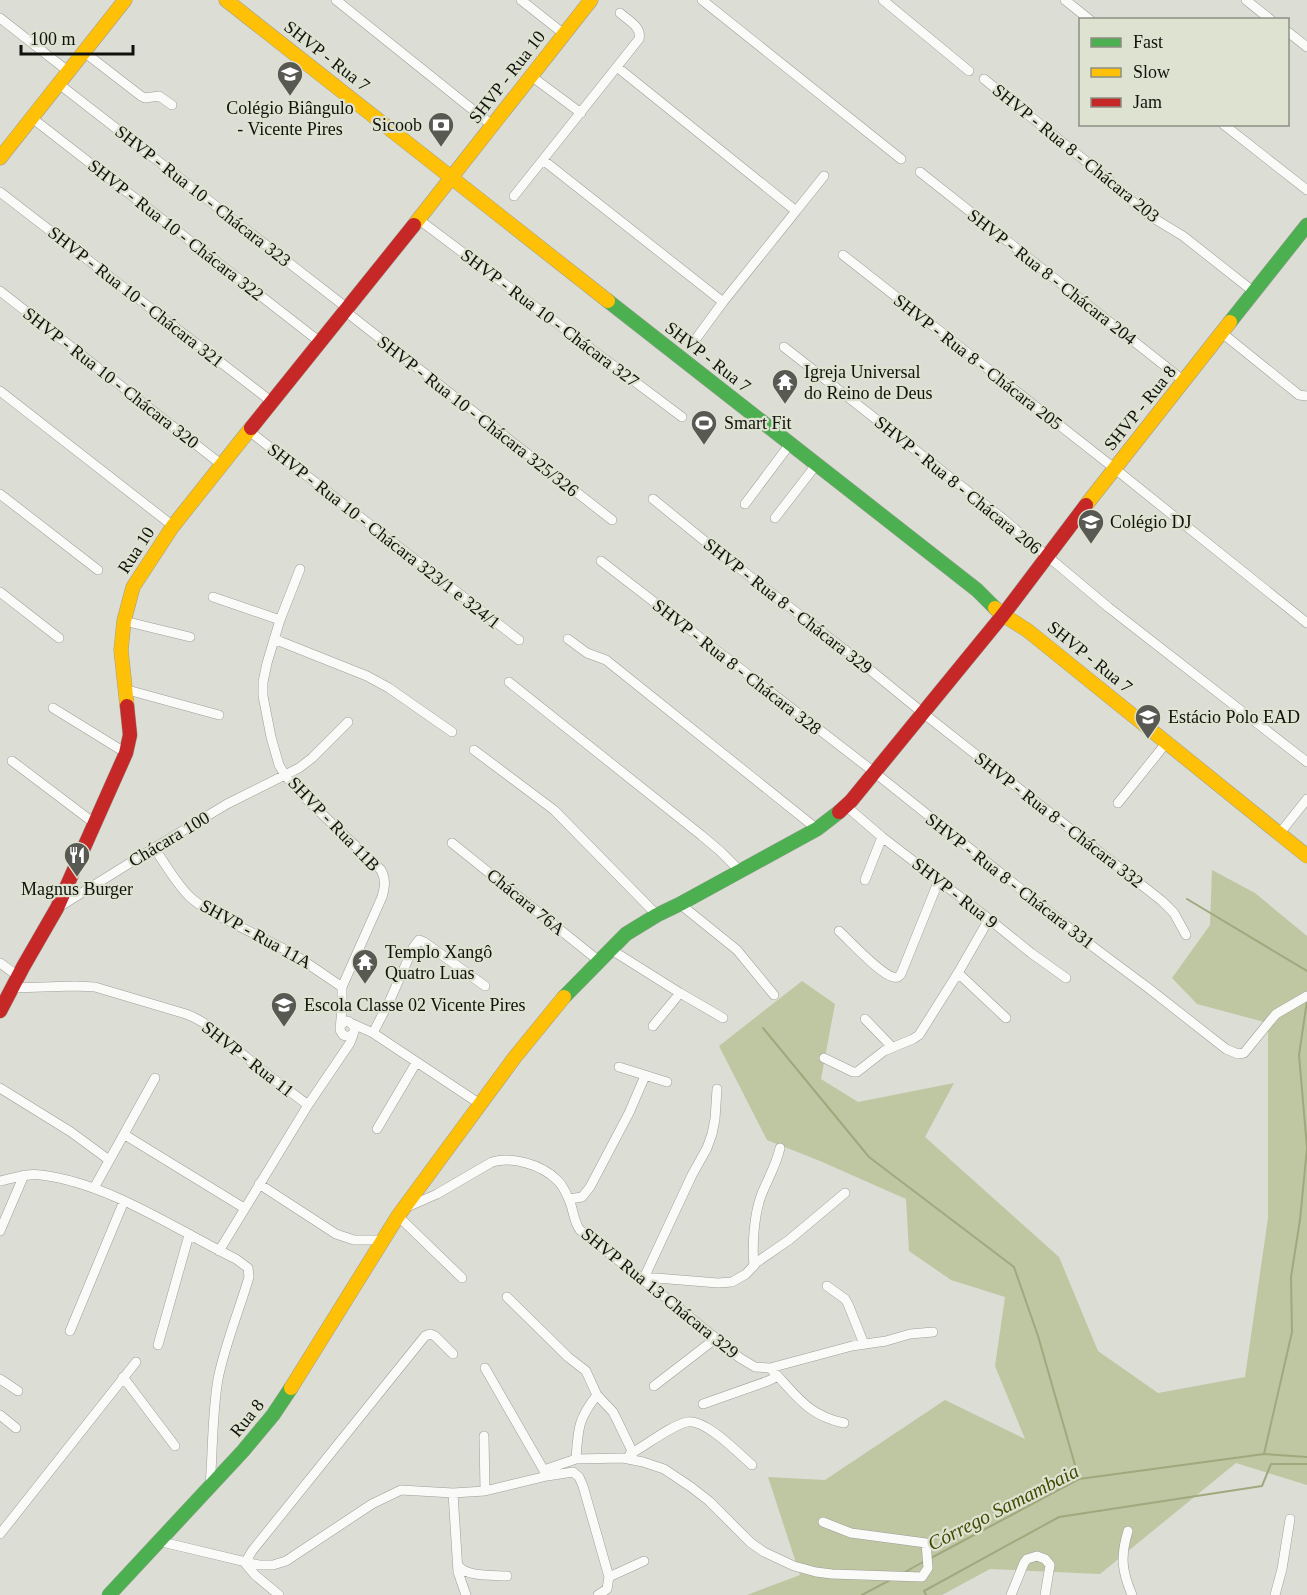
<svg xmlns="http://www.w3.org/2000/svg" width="1307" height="1595" font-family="Georgia,serif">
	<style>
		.green { fill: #bfc6a2 }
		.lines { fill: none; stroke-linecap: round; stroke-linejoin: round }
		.stream { stroke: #a0a97e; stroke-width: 2 }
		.street-casing { stroke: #9c9e97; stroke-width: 10 }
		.fast-casing { stroke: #9c9e97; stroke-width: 15 }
		.slow-casing { stroke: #9c9e97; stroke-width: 15 }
		.jam-casing { stroke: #9c9e97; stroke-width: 15 }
		.street { stroke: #fafaf9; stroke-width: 9 }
		.fast { stroke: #4caf50; stroke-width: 14 }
		.slow { stroke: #ffc107; stroke-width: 14 }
		.jam { stroke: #c62828; stroke-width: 14 }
		.labels { text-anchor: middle; stroke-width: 4.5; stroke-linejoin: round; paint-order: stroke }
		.street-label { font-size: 18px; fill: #11120d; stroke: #dee2d1 }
		.poi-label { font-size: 18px; fill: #11120d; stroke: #dee2d1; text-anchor: start }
		.water-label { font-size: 20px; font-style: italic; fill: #424a01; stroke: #dee2d1 }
	</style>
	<rect width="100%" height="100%" fill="#dcded5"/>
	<path class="green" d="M1212,870L1255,893L1307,936V1485L1236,1463L1100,1574L990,1569L942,1595H747L800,1575L768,1477L825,1480L945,1400L1025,1439L995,1366L1005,1297L951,1280L909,1251L906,1199L820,1161L767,1140L719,1046L802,981L835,1004L821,1079L858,1102L954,1083L925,1137L1059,1257L1098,1351L1158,1393L1245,1377L1268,1218V1023L1197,1004L1172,978L1210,925Z"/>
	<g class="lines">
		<path class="stream" d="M1187,899L1307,971
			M763,1028L869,1157L1014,1267L1038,1336L1079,1479
			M1264,1454L1292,1332L1291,1277L1300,1220L1307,1148L1299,1055L1307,1001
			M931,1558L1079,1479L1264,1454L1307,1457
			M905,1572L923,1562
			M862,1595L892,1579
			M926,1595L924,1591L1059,1517L1262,1486L1271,1464H1307"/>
		<g class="street-casing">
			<path id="street" d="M336,0L493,126
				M521,0L564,34
				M702,0L901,159
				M883,0L969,71
				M1065,0L1090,20
				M1246,0L1271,20
				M0,18L69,72
				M1288,32L1307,47
				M84,52L141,96L145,98L159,96L172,105
				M531,76L581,113
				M984,79L1109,180L1145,213L1183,236L1254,292
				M59,84L347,308
				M32,118L320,342
				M1223,124L1307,190
				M543,160L723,302L796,211L617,67
				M920,172L1184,381
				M0,192L272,402
				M514,196L639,39C642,27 629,21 620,13
				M796,211L824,176
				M418,219L682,417
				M843,255L1114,468L1307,623
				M0,291L222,465
				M345,311L612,520
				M1222,333L1299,395L1307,396
				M695,340L723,302
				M784,347L1002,518L1108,607L1307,762
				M0,391L173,526
				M249,431L519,640
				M0,494L98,570
				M653,499L712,547L858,660L923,713L1162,901L1174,913L1186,935
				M745,504L790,444
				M775,518L816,465
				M601,561L874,772L1092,946L1147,987L1226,1049L1238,1054L1244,1053L1270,1021L1276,1014L1307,996
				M300,569L280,620L267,663L263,682V696L271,737L279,765L285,775L302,795L381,870C386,880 385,886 382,897L342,987V1008L340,1030L343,1035C348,1037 351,1036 354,1032V1026L348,1021H345L340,1026
				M0,592L59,638
				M213,597L280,620
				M124,621L190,637
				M274,639L367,676L389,688L452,732
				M568,639L587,653L606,660L817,829
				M509,682L701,835L720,851L740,871
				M124,689L219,715
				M53,708L126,753
				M474,750L554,810L657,915
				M12,761L94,823
				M1118,803L1167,742
				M846,806L882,837L989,919L1031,953L1066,978
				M1280,833L1307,799
				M452,843L599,961
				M154,848C165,863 175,882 189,896C195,902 202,906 209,911L292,953L342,987
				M865,880L882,837
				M680,904L737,950L774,995
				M59,907L154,848L227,804L299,768L312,758L348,722
				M839,931C851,942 879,973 893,977C898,978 898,977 901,974L939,880
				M610,949L680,993L723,1018
				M0,963L18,976
				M958,973L1006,1018
				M12,988L75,986L95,987L186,1014C210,1023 226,1041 246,1057C266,1074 287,1089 308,1105
				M865,1019L892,1047
				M353,1024L373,1033L480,1104
				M653,1026L680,993
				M373,1033L390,1000L413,948L419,940L424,942L485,986
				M824,1058L853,1072H857L884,1051L913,1039L919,1035L958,973L989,919
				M619,1067L667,1082
				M0,1088L71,1132L109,1160
				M377,1129L416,1063
				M125,1135L244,1208
				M0,1181C13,1178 27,1173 41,1175C108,1183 175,1229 236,1259L248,1268L249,1277C239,1311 225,1344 218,1379C212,1414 213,1450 210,1486
				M259,1184L336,1234L354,1240H382
				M94,1188L155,1078
				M569,1199L582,1197L590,1187L629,1113L645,1076
				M405,1208L437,1194L492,1162C513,1156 542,1165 557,1180C563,1185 566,1193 569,1200C574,1210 573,1221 580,1230L675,1305L740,1358L755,1367L770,1368L852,1346L886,1341L910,1334L933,1332
				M398,1216L462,1278
				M0,1231L24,1175
				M219,1251L308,1105L350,1043L353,1035
				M754,1266C752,1246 754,1215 761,1196C767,1180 776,1166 780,1148
				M644,1277L718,1283L732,1282L746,1274L757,1262L789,1240L845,1193
				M643,1280L692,1175L707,1148L712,1134L715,1119L717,1089
				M827,1286L845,1299L848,1304L864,1344
				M507,1297L568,1357L586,1371L597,1395L613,1412L617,1420L633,1453
				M70,1331L124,1201
				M158,1345L189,1235
				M485,1368L546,1474
				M770,1368C796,1394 806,1415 844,1423
				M123,1377L175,1446
				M0,1379L18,1391
				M654,1386L715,1339
				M703,1404L768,1381L778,1376
				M0,1415L16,1428
				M484,1436L485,1491
				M630,1454C647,1445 670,1426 687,1422C705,1418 739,1454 752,1465
				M576,1459C578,1429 578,1419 597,1395
				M544,1470L576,1459L623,1458L643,1462L664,1469L691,1487L709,1501L751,1543L764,1552L794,1566L816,1572L832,1574L922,1577L928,1568L926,1543L851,1533L823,1522
				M453,1493L458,1572L466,1595
				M1128,1531C1120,1557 1122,1571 1132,1595
				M0,1534L136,1362
				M158,1541L259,1565H273L286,1561L372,1504L401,1490L453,1493L485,1491L547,1476L573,1472L579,1477L583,1486L609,1577L607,1589L598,1595
				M245,1563L252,1551L425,1336L430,1334L435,1336L453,1354
				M245,1563L255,1575L279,1595
				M458,1565C465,1577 493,1575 507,1576
				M609,1577L644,1561
				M1011,1595L1024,1563L1027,1559L1037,1556L1045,1559L1050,1565L1045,1595
				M1275,1595L1282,1569L1290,1519"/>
		</g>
		<g class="fast-casing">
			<path id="fast" d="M608,301L977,590L995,608
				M1230,322L1307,225
				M564,997L626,934L657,915L680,904L817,829L839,812
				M109,1595L243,1451L273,1415L291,1388"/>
		</g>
		<g class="slow-casing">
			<path id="slow" d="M226,0L608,301
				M0,158L125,0
				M414,225L591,0
				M1086,505L1230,322
				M995,608L1003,615L1027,630L1307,856
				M127,706L121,650L124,621L133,587L173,526L251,428
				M291,1388L398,1216L515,1057L564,997"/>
		</g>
		<g class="jam-casing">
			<path id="jam" d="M251,428L414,225
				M839,812L851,801L1003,615L1086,505
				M0,1011L23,967L57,908L126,753L130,735L127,706"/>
		</g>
		<use href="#street" class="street"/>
		<use href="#fast" class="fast"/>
		<use href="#slow" class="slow"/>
		<use href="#jam" class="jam"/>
	</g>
	<defs>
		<g id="school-pin" transform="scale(1.35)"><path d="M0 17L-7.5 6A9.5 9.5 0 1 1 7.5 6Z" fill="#585953" stroke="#dee2d1"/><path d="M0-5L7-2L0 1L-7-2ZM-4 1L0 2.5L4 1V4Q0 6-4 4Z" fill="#fff"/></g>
		<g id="bank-pin" transform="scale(1.35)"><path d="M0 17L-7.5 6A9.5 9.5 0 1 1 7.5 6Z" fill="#585953" stroke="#dee2d1"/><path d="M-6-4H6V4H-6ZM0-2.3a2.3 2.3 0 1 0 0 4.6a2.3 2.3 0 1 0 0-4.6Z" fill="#fff"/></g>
		<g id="temple-pin" transform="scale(1.35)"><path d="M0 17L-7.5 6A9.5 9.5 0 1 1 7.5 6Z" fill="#585953" stroke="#dee2d1"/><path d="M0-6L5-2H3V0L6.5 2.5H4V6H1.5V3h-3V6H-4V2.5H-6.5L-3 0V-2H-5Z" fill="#fff"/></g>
		<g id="stadium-pin" transform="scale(1.35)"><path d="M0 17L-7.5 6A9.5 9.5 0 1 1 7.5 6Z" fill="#585953" stroke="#dee2d1"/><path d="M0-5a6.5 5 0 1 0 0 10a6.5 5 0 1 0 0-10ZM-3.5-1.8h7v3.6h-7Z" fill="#fff"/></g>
		<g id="university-pin" transform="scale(1.35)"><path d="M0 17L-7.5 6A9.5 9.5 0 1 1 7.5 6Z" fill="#585953" stroke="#dee2d1"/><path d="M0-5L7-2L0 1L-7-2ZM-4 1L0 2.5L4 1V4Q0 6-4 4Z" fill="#fff"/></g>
		<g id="restaurant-pin" transform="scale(1.35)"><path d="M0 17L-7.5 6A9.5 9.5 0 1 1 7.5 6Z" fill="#585953" stroke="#dee2d1"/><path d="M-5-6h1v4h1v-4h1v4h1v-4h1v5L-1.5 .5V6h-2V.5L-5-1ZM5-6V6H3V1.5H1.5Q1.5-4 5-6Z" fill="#fff"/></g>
	</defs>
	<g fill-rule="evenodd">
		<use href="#school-pin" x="290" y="74"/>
		<use href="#bank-pin" x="441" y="125"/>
		<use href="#temple-pin" x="785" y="382"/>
		<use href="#stadium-pin" x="704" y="423"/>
		<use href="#school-pin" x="1091" y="522"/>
		<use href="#university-pin" x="1148" y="717"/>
		<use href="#restaurant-pin" x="77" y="855"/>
		<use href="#temple-pin" x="365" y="962"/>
		<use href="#school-pin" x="284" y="1005"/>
	</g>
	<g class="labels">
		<g class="street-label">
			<text transform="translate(327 56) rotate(38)" y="6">SHVP - Rua 7</text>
			<text transform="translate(507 77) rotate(-52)" y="6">SHVP - Rua 10</text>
			<text transform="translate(1076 153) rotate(39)" y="6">SHVP - Rua 8 - Chácara 203</text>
			<text transform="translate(203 196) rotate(38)" y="6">SHVP - Rua 10 - Chácara 323</text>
			<text transform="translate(176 230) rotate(38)" y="6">SHVP - Rua 10 - Chácara 322</text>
			<text transform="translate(1052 277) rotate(38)" y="6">SHVP - Rua 8 - Chácara 204</text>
			<text transform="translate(136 297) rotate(38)" y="6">SHVP - Rua 10 - Chácara 321</text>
			<text transform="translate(550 318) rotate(37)" y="6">SHVP - Rua 10 - Chácara 327</text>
			<text transform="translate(708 357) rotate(38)" y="6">SHVP - Rua 7</text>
			<text transform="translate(978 362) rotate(38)" y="6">SHVP - Rua 8 - Chácara 205</text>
			<text transform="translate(111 378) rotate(38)" y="6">SHVP - Rua 10 - Chácara 320</text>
			<text transform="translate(1140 408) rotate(-51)" y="6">SHVP - Rua 8</text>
			<text transform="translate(478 416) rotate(38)" y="6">SHVP - Rua 10 - Chácara 325/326</text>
			<text transform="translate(958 485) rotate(39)" y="6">SHVP - Rua 8 - Chácara 206</text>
			<text transform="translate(384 536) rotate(38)" y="6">SHVP - Rua 10 - Chácara 323/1 e 324/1</text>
			<text transform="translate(136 550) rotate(-57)" y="6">Rua 10</text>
			<text transform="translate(788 606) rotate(38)" y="6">SHVP - Rua 8 - Chácara 329</text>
			<text transform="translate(1090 657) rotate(39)" y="6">SHVP - Rua 7</text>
			<text transform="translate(737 667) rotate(38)" y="6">SHVP - Rua 8 - Chácara 328</text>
			<text transform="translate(1059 820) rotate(38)" y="6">SHVP - Rua 8 - Chácara 332</text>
			<text transform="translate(334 824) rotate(46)" y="6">SHVP - Rua 11B</text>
			<text transform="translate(169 839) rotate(-31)" y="6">Chácara 100</text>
			<text transform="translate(1010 881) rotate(38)" y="6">SHVP - Rua 8 - Chácara 331</text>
			<text transform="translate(955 893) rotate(38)" y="6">SHVP - Rua 9</text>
			<text transform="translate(526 902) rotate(39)" y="6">Chácara 76A</text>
			<text transform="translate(256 934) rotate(29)" y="6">SHVP - Rua 11A</text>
			<text transform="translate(248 1059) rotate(38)" y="6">SHVP - Rua 11</text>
			<text transform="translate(660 1293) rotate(39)" y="6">SHVP Rua 13 Chácara 329</text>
			<text transform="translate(247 1418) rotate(-51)" y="6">Rua 8</text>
		</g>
		<g class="poi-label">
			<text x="290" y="114" text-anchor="middle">Colégio Biângulo<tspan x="290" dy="21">- Vicente Pires</tspan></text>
			<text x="422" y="131" text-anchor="end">Sicoob</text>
			<text x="804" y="378">Igreja Universal<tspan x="804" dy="21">do Reino de Deus</tspan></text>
			<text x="724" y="429">Smart Fit</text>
			<text x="1110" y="528">Colégio DJ</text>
			<text x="1168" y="723">Estácio Polo EAD</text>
			<text x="77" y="895" text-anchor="middle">Magnus Burger</text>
			<text x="385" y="958">Templo Xangô<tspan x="385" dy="21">Quatro Luas</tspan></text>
			<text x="304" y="1011">Escola Classe 02 Vicente Pires</text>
		</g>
		<g class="water-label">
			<text transform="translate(1003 1507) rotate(-27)" y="7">Córrego Samambaia</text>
		</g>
	</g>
	<rect x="1079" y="18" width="210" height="108" fill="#dee2d1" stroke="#8c8f83" stroke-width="1.5"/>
	<rect x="1091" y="38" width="30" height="9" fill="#4caf50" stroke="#8c8f83" stroke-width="1.5"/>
	<text x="1133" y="48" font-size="18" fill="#11120d">Fast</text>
	<rect x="1091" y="68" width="30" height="9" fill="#ffc107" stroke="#8c8f83" stroke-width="1.5"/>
	<text x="1133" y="78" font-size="18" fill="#11120d">Slow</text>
	<rect x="1091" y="98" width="30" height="9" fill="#c62828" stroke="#8c8f83" stroke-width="1.5"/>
	<text x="1133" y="108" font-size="18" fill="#11120d">Jam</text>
	<path d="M21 45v9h112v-9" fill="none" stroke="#11120d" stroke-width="3"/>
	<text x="30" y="45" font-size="18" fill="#11120d" stroke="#dee2d1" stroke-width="4.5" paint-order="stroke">100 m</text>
</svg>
